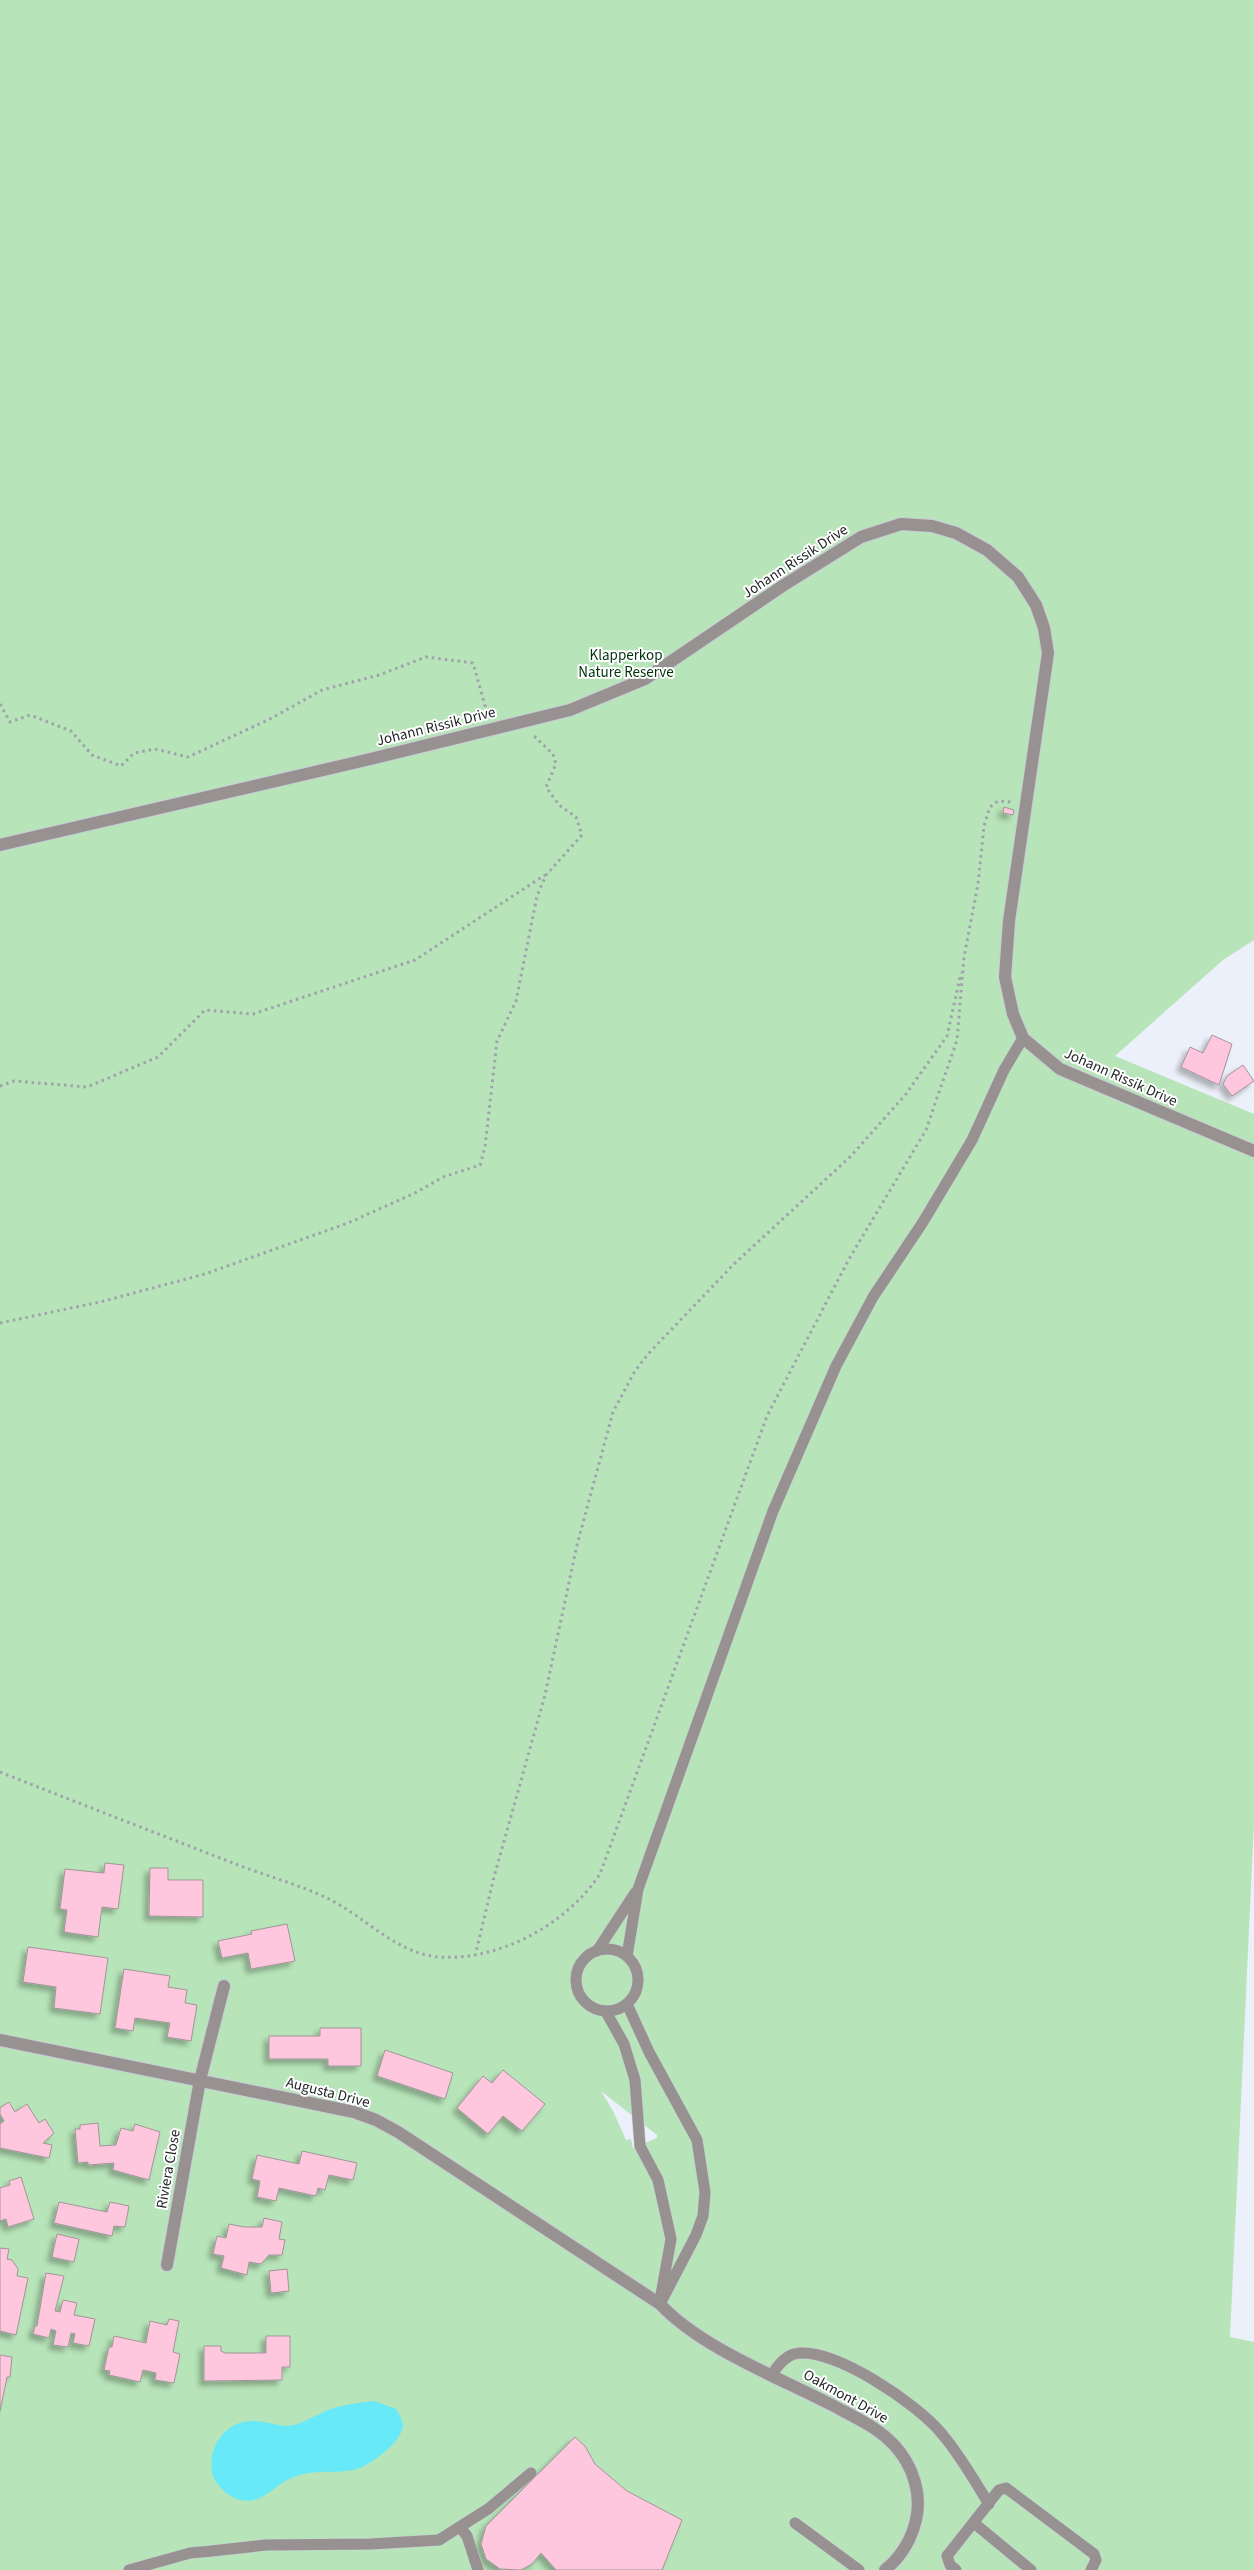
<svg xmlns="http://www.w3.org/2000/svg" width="1254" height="2570" font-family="'Source Sans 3',sans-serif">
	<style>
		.green { fill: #b7e4b9; fill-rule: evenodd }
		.water { fill: #67e9f7 }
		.building { fill: #ffc7dd; stroke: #a19599; filter: url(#shadow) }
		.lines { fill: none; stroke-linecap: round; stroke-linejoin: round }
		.service-casing { stroke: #c8ccd4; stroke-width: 12 }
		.minor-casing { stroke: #c8ccd4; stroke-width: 14 }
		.path { stroke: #9ea2a9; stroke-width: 3; stroke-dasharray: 2.5 4; stroke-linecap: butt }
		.service { stroke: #979192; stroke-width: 11 }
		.minor { stroke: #979192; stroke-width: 12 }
		.labels { text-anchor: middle; stroke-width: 4; stroke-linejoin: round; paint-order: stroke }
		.street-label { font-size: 15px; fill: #242629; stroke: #fff }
		.park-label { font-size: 15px; fill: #00350c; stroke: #fff }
	</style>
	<defs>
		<filter id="shadow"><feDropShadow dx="-4.5" dy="4.5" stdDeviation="2.5" flood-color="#0004"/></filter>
	</defs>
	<rect width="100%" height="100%" fill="#ecf0fa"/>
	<path class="green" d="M0,0H1254V940L1223,960L1115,1056L1254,1114V1822L1230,2337L1254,2342V2570H0ZM601,2091L657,2135V2138L633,2148L631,2139L626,2140L613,2111Z"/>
	<path class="water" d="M374,2401L396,2409C399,2414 403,2420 403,2426C401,2443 369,2467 353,2470C333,2474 313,2469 294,2477C274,2484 264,2505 240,2500C228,2497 214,2484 212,2472C208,2446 226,2420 254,2421C268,2421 279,2428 294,2425C305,2422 315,2416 325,2411C340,2405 358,2403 374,2401Z"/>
	<path class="building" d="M1004,807L1014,810L1013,815L1003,813Z
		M1212,1035L1232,1044L1219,1085L1181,1067L1190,1047L1203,1053Z
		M1243,1065L1254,1081L1232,1096L1223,1084L1227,1076Z
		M105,1863L124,1865L118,1909L102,1907L98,1937L64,1932L67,1910L60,1909L65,1869L104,1873Z
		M150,1868H168V1880H203V1917L149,1916Z
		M287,1924L295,1961L251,1969L248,1953L222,1958L218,1941L252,1934L251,1931Z
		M28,1947L108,1958L100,2014L54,2008L56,1987L23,1982Z
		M124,1969L170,1976L168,1987L187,1990L185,2003L197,2005L191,2041L167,2037L170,2023L135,2018L133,2031L115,2028Z
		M320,2028H361V2066H328V2059H269V2036H320Z
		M385,2050L453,2073L445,2099L377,2076Z
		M503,2070L545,2104L522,2131L503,2116L488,2134L457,2108L483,2076L492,2083Z
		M9,2102L15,2112L27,2104L39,2123L45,2119L54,2133L43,2143L52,2145L49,2158L0,2148V2124L4,2121L0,2114V2108Z
		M98,2123L100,2146L116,2145L121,2128L133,2131L135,2124L160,2132L149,2180L113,2170L114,2163L88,2165V2162L78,2163L75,2129H80V2125Z
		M302,2151L357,2163L353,2180L329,2175L325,2190L318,2188L316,2196L279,2188L276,2201L257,2197L260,2181L252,2179L257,2155L299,2164Z
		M21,2177L34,2219L8,2227L6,2219L0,2221V2188L10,2185L9,2181Z
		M59,2202L107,2212L110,2202L129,2206L125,2227L114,2226L112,2236L54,2223Z
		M264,2218L282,2222L279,2239L285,2240L282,2255H269L261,2264L249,2262L247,2275L221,2268L224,2256L213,2254L217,2236L226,2238L229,2224L244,2227H262Z
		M57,2234L79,2239L74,2262L52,2257Z
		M0,2248L9,2249L7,2259L12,2260L18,2269L17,2276L28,2278L16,2335L0,2331Z
		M287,2269L289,2291L271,2293L269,2271Z
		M46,2273L64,2276L55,2311L60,2312L63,2300L77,2303L74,2315L95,2319L89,2346L73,2343L75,2334L71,2333L68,2347L53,2345L56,2331L51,2329L49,2338L33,2334L35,2326H37Z
		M169,2319L179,2321L173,2352L180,2354L174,2383L155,2380L156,2373L143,2370L140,2382L109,2375L110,2371L104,2370L109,2347H112L114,2336L146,2343L150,2321L167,2325Z
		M266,2336H290V2367H282V2380L204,2381V2346H221V2351L225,2353H266Z
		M0,2355L12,2357L10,2377H7L0,2411Z
		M575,2437L585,2446L595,2464L627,2491L682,2520L662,2570H556L541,2553L532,2564L521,2570L500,2569L486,2559L481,2544L486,2526Z"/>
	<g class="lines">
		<g class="service-casing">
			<path id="service" d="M576 1980a31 31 0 1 1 62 0a31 31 0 1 1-62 0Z
				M597,1951L635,1893
				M627,1956L638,1889L773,1511L836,1366L873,1297L923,1222L972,1140L1004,1070L1023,1038
				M627,2004L649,2052L697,2140L705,2192L703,2216L696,2235L660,2304
				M606,2012L624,2044L635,2080L640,2146L658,2180L671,2239L661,2295
				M772,2374C778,2366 784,2357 794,2354C832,2345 919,2405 942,2434C960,2455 974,2480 989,2504
				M795,2523L859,2570
				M974,2523L1031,2570
				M460,2527L467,2536L478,2570
				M129,2570L190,2553L212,2551L266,2545L371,2544L439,2540L488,2509L531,2473
				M956,2570L950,2565L947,2556L999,2490L1006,2488L1094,2554L1096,2560L1091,2570"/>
		</g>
		<g class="minor-casing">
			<path id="minor" d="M0,845L362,761L570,710L645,679L784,585L861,537L901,524L932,526L956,533L987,550L1018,577L1036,605L1044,628L1048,653L1009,921L1005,977L1013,1014L1023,1038L1060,1069L1254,1151
				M0,2040L354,2112L376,2120L398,2132L660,2304C701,2348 778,2377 832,2405C854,2417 878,2427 895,2446C913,2466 922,2494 916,2520C911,2541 901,2557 885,2570
				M167,2265L200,2080L224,1986"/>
		</g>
		<path class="path" d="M0,704L10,722L30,715L71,731L92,755L121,766L134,753L155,749L188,757L270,719L322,690L379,675L426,657L473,663L488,716
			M0,1086L14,1081L87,1087L158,1057L205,1010L253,1014L415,960L545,875
			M0,1323L100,1302L205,1274L348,1223L415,1193L443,1177L480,1165L485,1147L497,1041L516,1001L537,896L546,875L582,835L576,817L559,805L546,787L556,764L553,754L532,734
			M0,1772C78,1803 156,1833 233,1863C263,1875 301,1885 329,1899C365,1917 397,1954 439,1957C500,1961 567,1924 600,1874L767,1416L849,1259L926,1130L957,1040L964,957L978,884L984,826L990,807L998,801L1012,802
			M475,1956L494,1877L545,1695L577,1545L613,1412L635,1371L648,1354L734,1264L851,1156L906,1094L947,1036L961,973"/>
		<use href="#service" class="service"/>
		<use href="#minor" class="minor"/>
	</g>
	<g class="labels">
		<g class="street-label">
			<text transform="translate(795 561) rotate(-33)" y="5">Johann Rissik Drive</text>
			<text transform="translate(436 726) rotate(-14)" y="5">Johann Rissik Drive</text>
			<text transform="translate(1121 1077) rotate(24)" y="5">Johann Rissik Drive</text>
			<text transform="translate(328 2092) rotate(14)" y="5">Augusta Drive</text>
			<text transform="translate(168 2169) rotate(-80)" y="5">Riviera Close</text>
			<text transform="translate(846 2396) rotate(29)" y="5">Oakmont Drive</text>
		</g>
		<g class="park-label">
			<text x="626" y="660">Klapperkop<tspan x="626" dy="17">Nature Reserve</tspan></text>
		</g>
	</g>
</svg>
